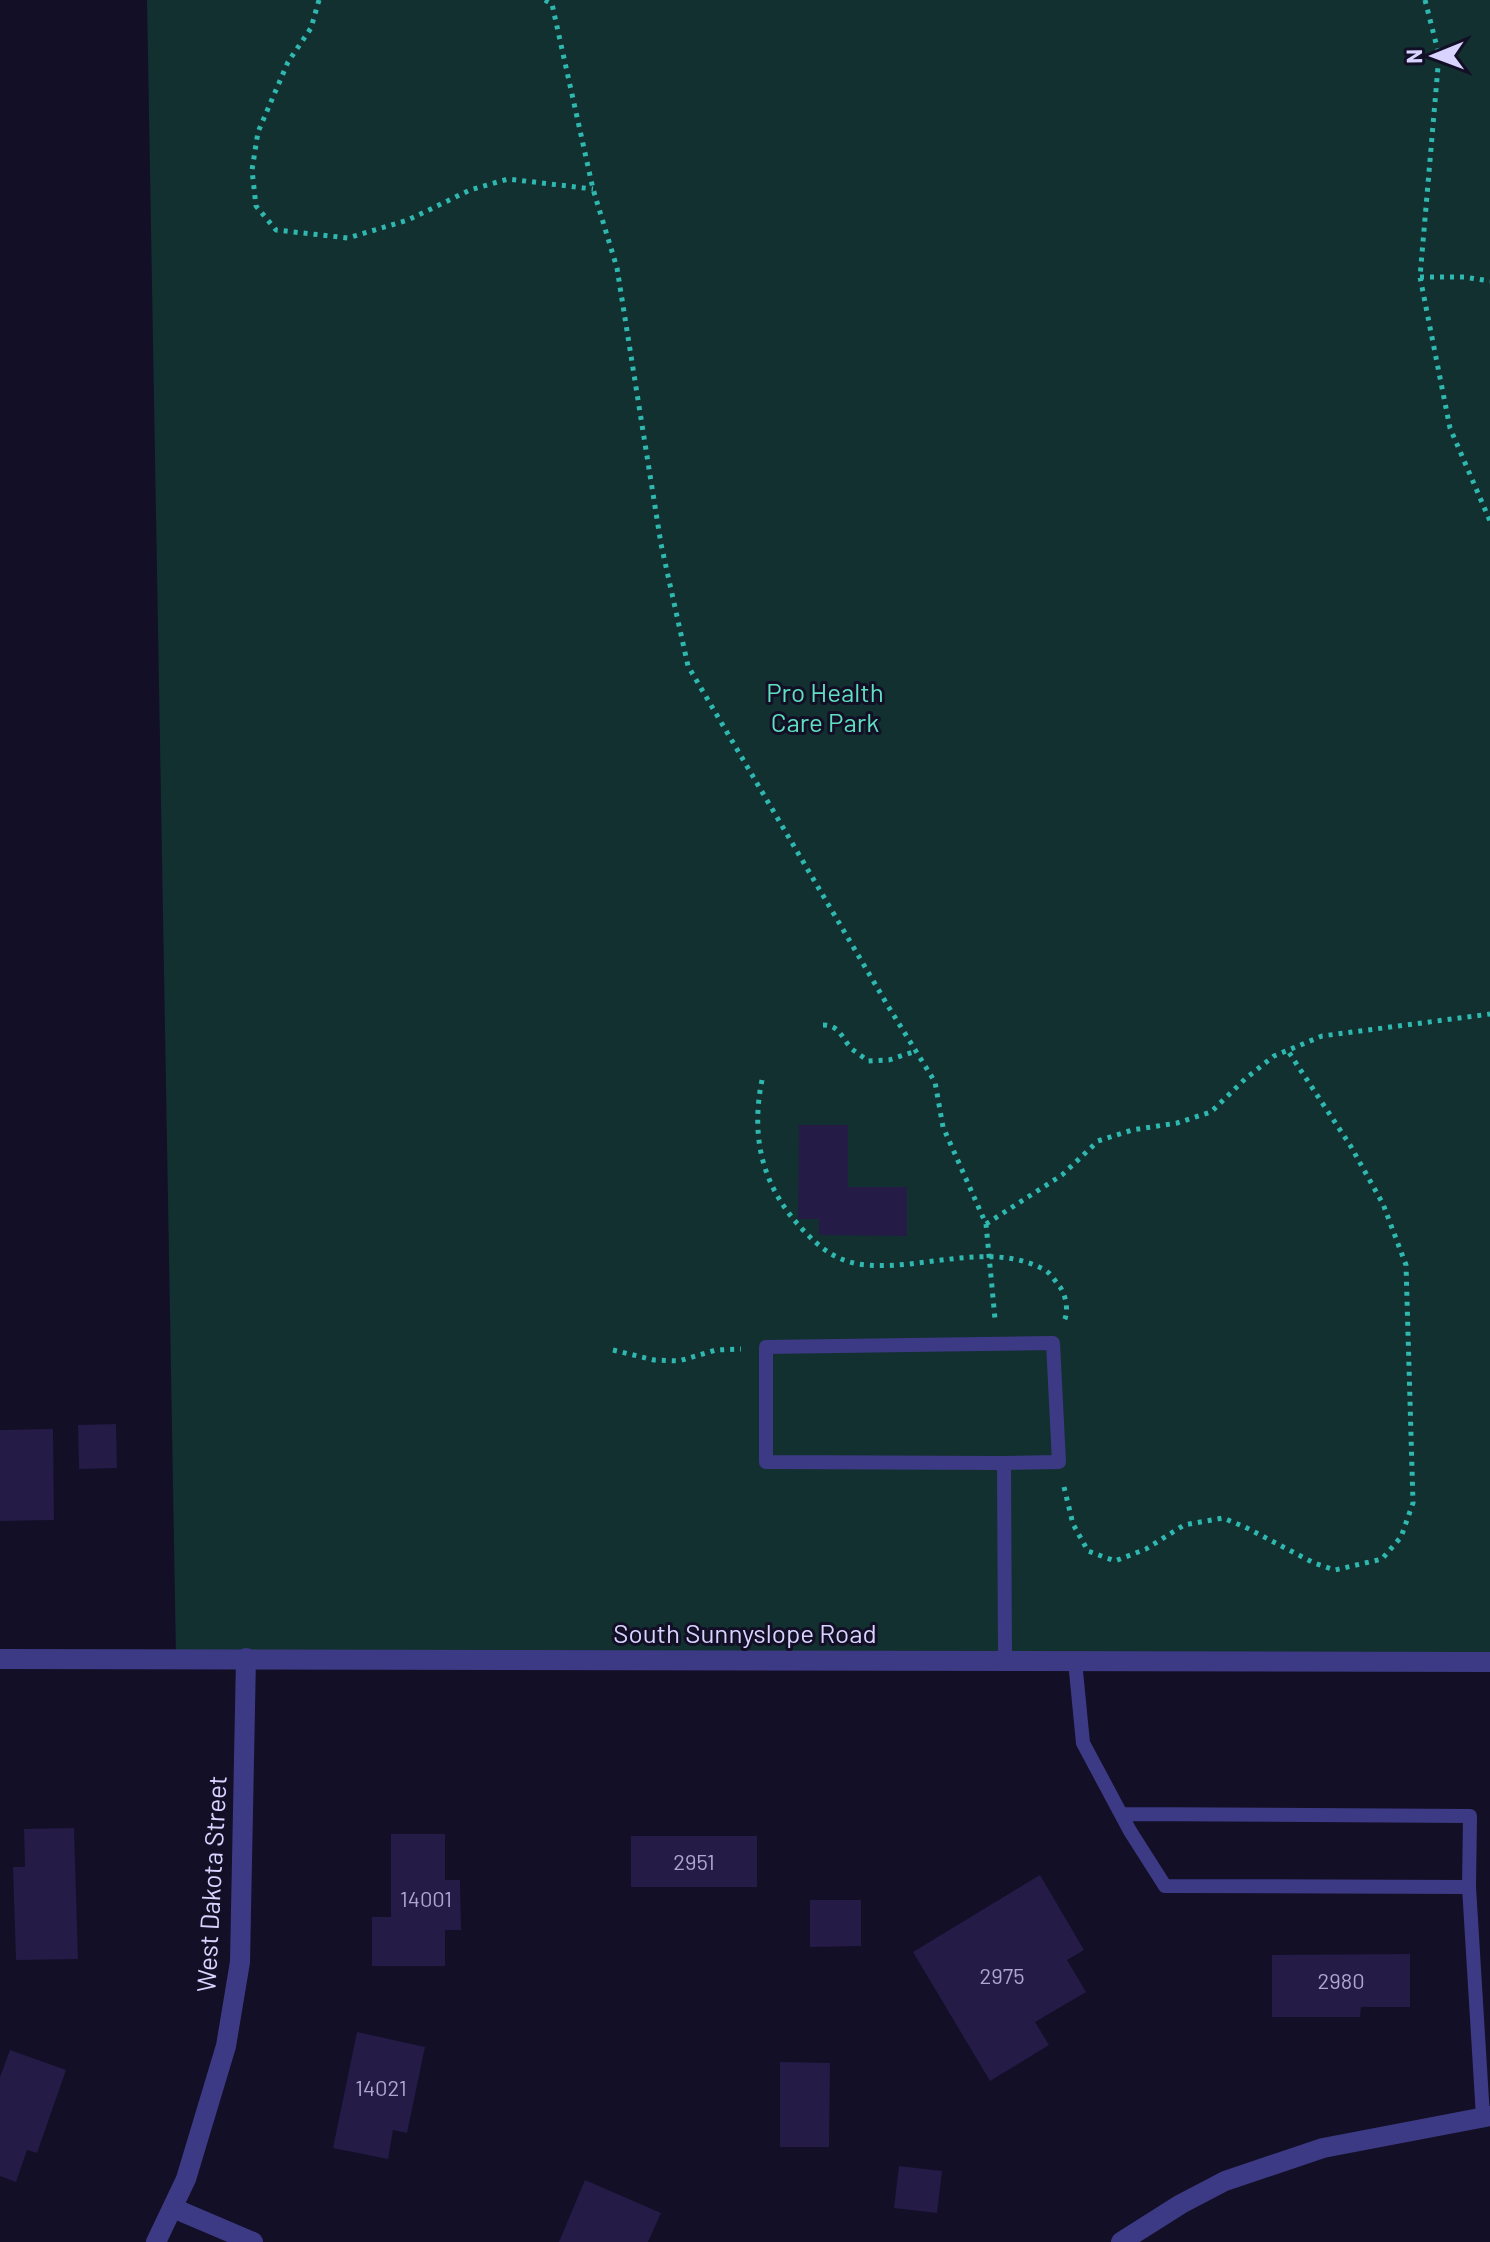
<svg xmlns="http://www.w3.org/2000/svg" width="1490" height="2242" font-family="Barlow,sans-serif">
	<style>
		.green { fill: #12302f }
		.building { fill: #241b47 }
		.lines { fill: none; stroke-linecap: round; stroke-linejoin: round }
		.path { stroke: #2fb8b0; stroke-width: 5; stroke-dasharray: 4 6; stroke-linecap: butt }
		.service { stroke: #3d3a85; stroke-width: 14 }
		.minor { stroke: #3d3a85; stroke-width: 20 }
		.tertiary { stroke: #3d3a85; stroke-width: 20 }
		.labels { text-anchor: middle; stroke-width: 6; stroke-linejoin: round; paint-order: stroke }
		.number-label { font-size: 22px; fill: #aca6d1 }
		.park-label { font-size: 26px; fill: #5fe0c0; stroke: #130f26 }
		.street-label { font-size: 26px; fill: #d9d4ff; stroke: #130f26 }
	</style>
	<rect width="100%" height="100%" fill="#130f26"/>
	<path class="green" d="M147,0H1490V1662L176,1658Z"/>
	<path class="building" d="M799,1125H848V1187H907V1236L819,1235V1219H798Z
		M116,1424L117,1468L79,1469L78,1425Z
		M53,1429L54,1520L0,1521V1430Z
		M74,1828L78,1959L16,1960L13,1867H25L24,1829Z
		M391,1834H445V1880H460L461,1930H445V1966H372V1917H391Z
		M631,1836H757V1887H631Z
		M1040,1875L1084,1950L1067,1960L1086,1992L1035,2022L1049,2045L990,2081L913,1952Z
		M810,1900H861V1946L810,1947Z
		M1410,1954V2007H1361L1360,2017H1272V1955Z
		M357,2032L425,2047L407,2133L393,2130L388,2159L333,2148Z
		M10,2050L66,2070L37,2153L27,2150L16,2182L0,2176V2077Z
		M780,2062L830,2063L829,2147H780Z
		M899,2166L942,2171L937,2213L894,2208Z
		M585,2180L661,2213L648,2242H559Z"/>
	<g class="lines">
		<path class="path" d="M319,0L311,28L288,62L258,132L252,170L256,206L276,230L348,238L408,220L470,190L508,179L593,189
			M545,0L552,4L593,189L617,268L661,544L688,666L888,1006L935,1082L943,1127L986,1224L995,1319
			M1425,0L1439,55L1420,277L1450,428L1490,521
			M1420,277H1464L1490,281
			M823,1025C840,1025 842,1039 852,1049C857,1053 863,1057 868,1061L889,1060L916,1051
			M762,1080C750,1139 763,1189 805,1232C822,1250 840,1263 867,1265C924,1270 990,1241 1043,1269C1050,1272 1055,1281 1060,1287C1066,1295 1069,1312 1064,1321
			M986,1224L1062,1175L1098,1141L1132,1130L1177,1123L1211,1112L1245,1079L1274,1056L1322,1036L1490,1014
			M613,1350L654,1360L679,1361L716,1350L741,1349
			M1064,1487L1073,1524L1088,1551L1115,1561L1146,1549L1184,1525L1223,1518L1245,1527L1314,1563L1335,1570L1382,1559L1401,1537L1413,1503L1406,1265L1383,1204L1350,1145L1288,1051"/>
		<path class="service" d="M1004,1463L1059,1462L1053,1343L766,1347V1462L1004,1463L1005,1660
			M1075,1661L1083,1743L1130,1831L1165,1886L1469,1887L1470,1816L1122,1814
			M1469,1887L1483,2117"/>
		<path class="minor" d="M173,2208L253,2242
			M156,2242L186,2179L226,2046L240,1962L246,1658
			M1121,2242L1181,2204L1225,2181L1323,2148L1490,2116"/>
		<path class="tertiary" d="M0,1659L1490,1662"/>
	</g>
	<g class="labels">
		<g class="number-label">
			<text x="694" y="1870">2951</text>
			<text x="426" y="1907">14001</text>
			<text x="1002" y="1984">2975</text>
			<text x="1341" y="1989">2980</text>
			<text x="381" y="2096">14021</text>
		</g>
		<g class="park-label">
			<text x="825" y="702">Pro Health<tspan x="825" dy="30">Care Park</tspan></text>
		</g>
		<g class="street-label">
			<text x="745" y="1643">South Sunnyslope Road</text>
			<text transform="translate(212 1884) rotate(-87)" y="9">West Dakota Street</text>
		</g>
	</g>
	<g transform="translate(1434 56) rotate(269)" stroke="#130f26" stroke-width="6" paint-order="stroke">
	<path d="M0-6L14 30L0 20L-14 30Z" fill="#d9d4ff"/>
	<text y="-12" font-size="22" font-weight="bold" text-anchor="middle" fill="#d9d4ff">N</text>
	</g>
</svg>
